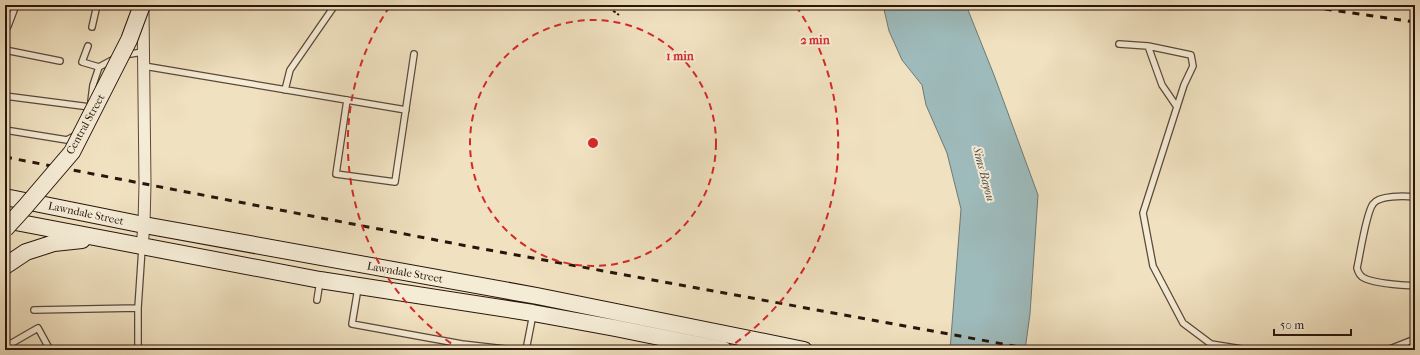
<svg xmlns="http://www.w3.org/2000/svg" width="1420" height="355" font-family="'IM FELL French Canon',serif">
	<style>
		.water { fill: #9ebbbc; stroke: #6f7975 }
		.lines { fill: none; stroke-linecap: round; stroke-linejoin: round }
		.lane-casing { stroke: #5b4838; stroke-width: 8 }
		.street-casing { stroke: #5b4838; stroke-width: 13 }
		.secondary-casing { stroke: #29150b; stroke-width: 18 }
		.path { stroke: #29150b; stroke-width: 2; stroke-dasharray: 3 2; stroke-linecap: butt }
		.lane { stroke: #f5ecd6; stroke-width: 5.5 }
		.street { stroke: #f5ecd6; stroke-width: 11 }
		.secondary { stroke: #f5ecd6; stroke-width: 16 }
		.rail { stroke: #29150b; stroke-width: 3; stroke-dasharray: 7 7; stroke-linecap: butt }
		.secondary-bridge-casing { stroke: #29150b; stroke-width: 18; stroke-linecap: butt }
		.secondary-bridge { stroke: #f5ecd6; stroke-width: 16 }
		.ring { fill: none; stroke: #d62828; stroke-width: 2; stroke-dasharray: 7 5 }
		.labels { text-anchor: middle; stroke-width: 4; stroke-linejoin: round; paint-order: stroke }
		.street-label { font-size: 11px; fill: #29150b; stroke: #f5ecd6 }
		.water-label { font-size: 12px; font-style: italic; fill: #524f49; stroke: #f5ecd6 }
		.centre { fill: #d62828; stroke: #f5ecd6; stroke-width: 2 }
		.ring-label { font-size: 12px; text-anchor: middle; font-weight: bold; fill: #d62828; stroke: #f5ecd6; stroke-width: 4; stroke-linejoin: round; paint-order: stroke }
	</style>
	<rect width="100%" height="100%" fill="#f0e1c0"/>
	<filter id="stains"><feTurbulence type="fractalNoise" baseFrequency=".005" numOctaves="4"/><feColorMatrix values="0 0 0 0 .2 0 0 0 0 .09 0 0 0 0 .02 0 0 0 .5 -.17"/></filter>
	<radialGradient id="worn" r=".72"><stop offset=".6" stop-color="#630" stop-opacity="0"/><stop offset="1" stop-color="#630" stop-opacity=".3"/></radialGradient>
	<path class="water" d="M883,5H966L994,75L1038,195L1030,314L1025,350H950L961,209L947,153L926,105L922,85L902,60L889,31Z"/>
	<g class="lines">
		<g class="lane-casing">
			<path id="lane" d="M92,27L97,5
				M5,31L8,26L16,5
				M1119,44L1148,46L1191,55L1193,66L1184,85L1143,213L1153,266L1183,323L1211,344L1248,350
				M88,46L82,62L99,67
				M1148,46L1162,85L1177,107
				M5,50L60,61
				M124,55L143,52
				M144,66L406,110
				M285,90L290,70L335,5
				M5,96L90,107
				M347,100L336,174L395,182L414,54
				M91,101L93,85L99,67L114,59
				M5,130L67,140L76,135
				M1415,197C1405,196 1379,195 1373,204C1366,213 1360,255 1357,268C1358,272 1360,276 1364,278C1375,284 1402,285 1415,286
				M358,288L352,324L462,344L514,350
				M317,300L320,281
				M34,310L138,308
				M5,347L38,328L50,350
				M138,350V308L142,248
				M526,350L533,314
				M1387,350L1415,339"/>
		</g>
		<g class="street-casing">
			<path id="street" d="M142,247L144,225L145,184L143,10"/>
		</g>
		<g class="secondary-casing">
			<path id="secondary" d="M5,197L144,225L537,296L804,350
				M5,220L320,280L533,313L615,328L724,350
				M5,266L26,252L54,243L82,240"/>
		</g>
		<path class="path" d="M605,5L619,15"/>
		<use href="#lane" class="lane"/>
		<use href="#street" class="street"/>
		<use href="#secondary" class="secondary"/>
		<path class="rail" d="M1297,5L1415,22
			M5,157L467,246L1036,350"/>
		<g class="secondary-bridge-casing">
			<path id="secondary-bridge" d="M5,229L25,207L72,152L129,40L142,5"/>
		</g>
		<use href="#secondary-bridge" class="secondary-bridge"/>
	</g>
	<g class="ring">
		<circle cx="593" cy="143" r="123"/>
		<path d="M461 350A245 245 0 0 1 390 6M796 6A245 245 0 0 1 725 350"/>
	</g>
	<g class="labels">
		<g class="street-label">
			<text transform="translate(85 124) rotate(-61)" y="4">Central Street</text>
			<text transform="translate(86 213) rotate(12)" y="4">Lawndale Street</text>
			<text transform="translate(405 272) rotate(10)" y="4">Lawndale Street</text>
		</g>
		<g class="water-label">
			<text transform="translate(984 174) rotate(75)" y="4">Sims Bayou</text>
		</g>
	</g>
	<circle cx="593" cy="143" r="6" class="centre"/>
	<g class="ring-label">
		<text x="815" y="44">2 min</text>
		<text x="680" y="60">1 min</text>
	</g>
	<rect width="1420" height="355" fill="none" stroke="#f0e1c0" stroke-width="20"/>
	<rect x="6" y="6" width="1408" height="343" fill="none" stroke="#29150b" stroke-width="2"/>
	<rect x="10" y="10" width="1400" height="335" fill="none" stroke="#29150b"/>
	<path d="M1274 329v6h77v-6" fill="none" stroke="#29150b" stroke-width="2"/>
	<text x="1280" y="329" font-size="12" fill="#29150b" stroke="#f5ecd6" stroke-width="3" paint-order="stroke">50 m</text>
	<rect width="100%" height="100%" filter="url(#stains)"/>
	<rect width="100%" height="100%" fill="url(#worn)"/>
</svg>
